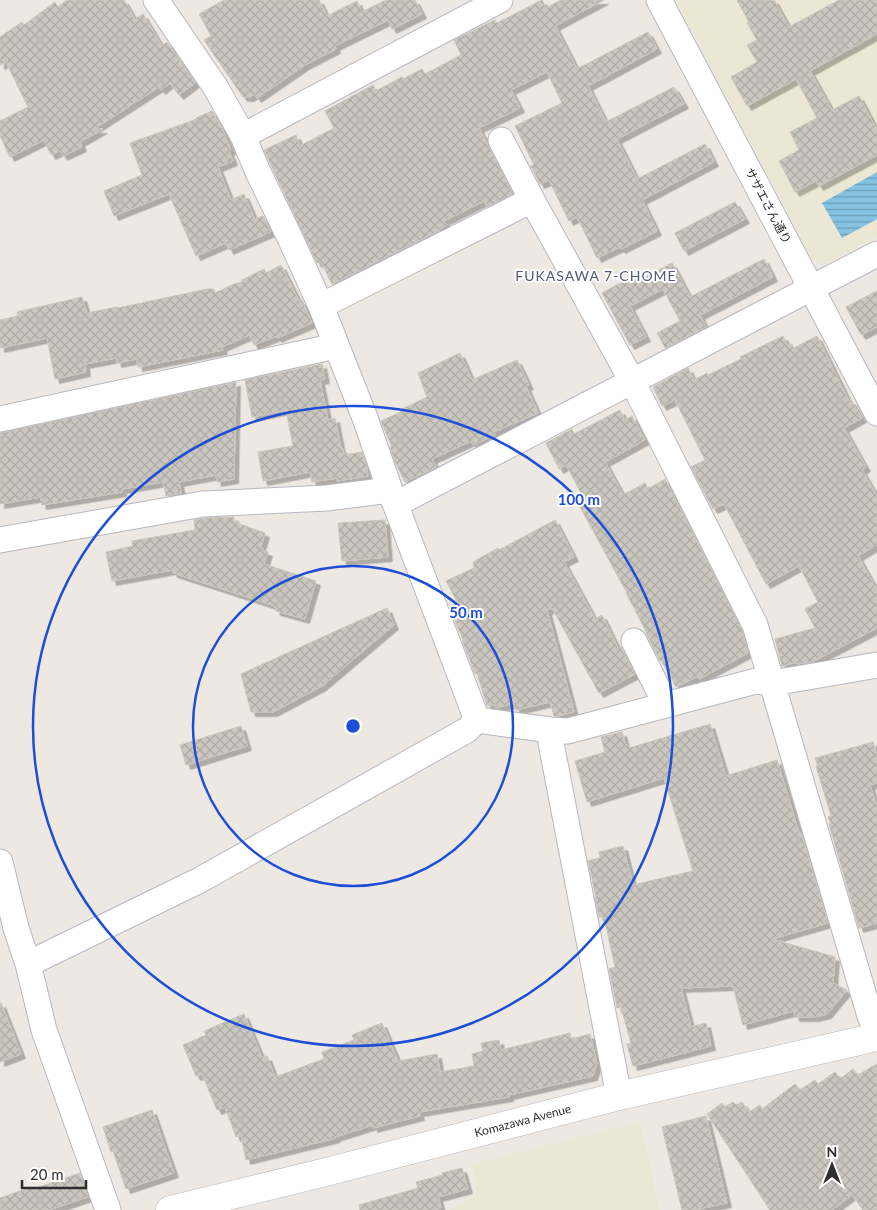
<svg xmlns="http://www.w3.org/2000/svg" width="877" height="1210" font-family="Lato,'Noto Sans JP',sans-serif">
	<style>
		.education { fill: #ece6d5 }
		.water { fill: url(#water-rules) }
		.building { fill: url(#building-cross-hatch); stroke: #c9c5bc; filter: url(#shadow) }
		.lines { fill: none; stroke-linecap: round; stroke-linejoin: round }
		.street-casing { stroke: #b6b7c0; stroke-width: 27 }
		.secondary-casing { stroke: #b6b7c0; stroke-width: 29 }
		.street { stroke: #fff; stroke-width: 25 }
		.secondary { stroke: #fff; stroke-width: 28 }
		.ring { fill: none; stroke: #1d4ed8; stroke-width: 2.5 }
		.labels { text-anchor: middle; stroke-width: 4; stroke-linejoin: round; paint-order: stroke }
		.street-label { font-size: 12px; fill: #2e2e2e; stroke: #fff }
		.neighbourhood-label { font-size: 14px; letter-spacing: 1px; fill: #53577a; stroke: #fff }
		.centre { fill: #1d4ed8; stroke: #fff; stroke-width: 2.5 }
		.ring-label { font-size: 15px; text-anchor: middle; font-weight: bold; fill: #1d4ed8; stroke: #fff; stroke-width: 4; stroke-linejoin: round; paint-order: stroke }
	</style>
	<defs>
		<pattern id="water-rules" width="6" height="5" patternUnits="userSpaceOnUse" patternTransform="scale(1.25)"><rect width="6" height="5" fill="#84c2e1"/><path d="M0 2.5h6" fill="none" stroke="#6c9eb7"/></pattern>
		<pattern id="building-cross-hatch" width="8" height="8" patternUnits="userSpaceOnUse" patternTransform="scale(1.25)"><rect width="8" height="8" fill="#cac7c0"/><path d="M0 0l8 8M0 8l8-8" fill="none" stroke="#aeaba5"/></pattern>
		<filter id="shadow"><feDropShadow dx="4.5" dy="4.5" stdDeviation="0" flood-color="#0004"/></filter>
	</defs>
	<rect width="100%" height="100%" fill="#ede9e2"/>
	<path class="education" d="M676,0H877V237L825,265L813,261Z
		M640,1122L660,1210H449L478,1195L472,1164Z"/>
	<path class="water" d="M877,172V219L842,238L822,203Z"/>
	<path class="building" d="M67,0H124L135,19L143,14L162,46L167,42L195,83L179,95L170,83L161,90L159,87L94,129H103L80,142L82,147L63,156L60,151L51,155L44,140L10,157L0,136V121L28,107L6,62L0,65V37L22,22L24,25L55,2L58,7Z
		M224,0H319L327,16L357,1L362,12L386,0H415L422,14L392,29L388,20L335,46L336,49L305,65L257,98L254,94L250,97H243L204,40L211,36L199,14Z
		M542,0L546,8L561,0H604L555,26L577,69L648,32L657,49L588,86L606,122L674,87L684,104L617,139L637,179L705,144L714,162L642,200L657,231L621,249L620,247L597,258L577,217L569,221L549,180L540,184L531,166L534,165L515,126L562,103L547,72L511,90L520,108L479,128L513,194L487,207L484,201L444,221L447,225L440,229V230L332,284L321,262L317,263L264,150L296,135L300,146L334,128L325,111L373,85L376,91L402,77L403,79L422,69L425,74L461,55L454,40L495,20L497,23Z
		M737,0H774L789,27L839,0H877V34L810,71L832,110L859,96L877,130V155L819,186L816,181L795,192L779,161L799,150L790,132L817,118L796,79L747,106L731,77L757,62L747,45L757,40L747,23L749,22Z
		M212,111L222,128L231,150L229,151L233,161L218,167L231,200L244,194L255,219L263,216L271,232L229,250L226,243L196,256L169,194L114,216L104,191L142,175L130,143L197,119L196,118Z
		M735,202L745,219L684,251L675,233Z
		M764,259L773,277L700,315L706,327L665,348L657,333L680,321L663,289L630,306L646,337L630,345L602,293L639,273L642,279L672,263L690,297Z
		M281,265L299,301L302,300L312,323L277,338V336L254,345L249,335L222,347L223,350L138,367L137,359L117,363L116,358L85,364L86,372L55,379L47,338L0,348V320L18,316L17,312L82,297L87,313L117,307L118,308L207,289H214L215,293L234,284L242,282V280L264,269L266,273Z
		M877,291V327L861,335L846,307Z
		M783,336L788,346L792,344L794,348L817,336L849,401L851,400L862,418L844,428L866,467L862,470L877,496V545L858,556L877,590V628L812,662L797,664V662L782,666L775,639L815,628L805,609L818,602L799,566L766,584L724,504L713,509L691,467L705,460L675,400L662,406L653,387L688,368L694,380L707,373L708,375L741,359L740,357Z
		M460,353L472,380L517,360L529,385L526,386L538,413L494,432L495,435L473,445L471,441L432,459L436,467L405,482L395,462L390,447H392L381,421L401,412L400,410L427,397L418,373Z
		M322,364L325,379L320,380L328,420L335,418L341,449H343L344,455L362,452L366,463L368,476L337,481V478L312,482L310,472L263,481L258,452L293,446L286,410L252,417L245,380Z
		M236,382L234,479L217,482L216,475L179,482L181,493L166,496L163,482L122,489V492L42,505L41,497L0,504V433Z
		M620,410L625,420L632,416L645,440L605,462L623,495L645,483L648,489L665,479L742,630L748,653L699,679L698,676L676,687L661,660L660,661L646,633H647L626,593H627L580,507L587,504L566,465L559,469L546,443L572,429L574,434Z
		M234,517V522L265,533L261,547L263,548L262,550L268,552L264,564L316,581L305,619L276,611L275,606L173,573L172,570L112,581L106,552L133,546L132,541L195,530L194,520L205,518Z
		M385,520L388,557L342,561L338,523Z
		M555,520L574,557L564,562L595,619L602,615L618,648L621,647L635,674L599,693L552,608L547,610L574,712L558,716H554L550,702L516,710L514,703L496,708L495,704L487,706L477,673L475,674L464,645L460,631H459L452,613L461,609L446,581L474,568L473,562L480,558L498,548L499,550Z
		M387,608L394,625L322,686L273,712H251L241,674Z
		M710,724L726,776L777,760L799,833H801L828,923L772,939L835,957L833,983L847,990L827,1014L815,1017H795L794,1011L743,1025L733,986L681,988L691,1027L706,1023L711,1046L633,1066L627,1044L631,1043L621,1007L617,1008L609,969L615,967L604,917H599L595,898H596L588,861L600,858L599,852L623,846L633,885L693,871L664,778L587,802L575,761L605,752L601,737L622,732L626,746L628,745L629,748Z
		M241,726L247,746L186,765L180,745Z
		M873,742L877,756V783L870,785L877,807V923L859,928L829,824H831L828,817L831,816L816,766H818L815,758Z
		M0,1003H1L21,1054L0,1062Z
		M244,1014L262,1058L267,1056L275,1077L324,1059L322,1052L354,1040L352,1035L382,1023L398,1061L437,1054L440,1072L474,1066L472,1054L483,1051L481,1043L499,1040L501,1050L570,1033L571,1039L590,1034L597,1064L593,1076L509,1095V1097L419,1112L420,1116L373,1128V1125L335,1137L336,1138L246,1160L241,1135L236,1137L225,1107L217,1110L202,1074L196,1076L183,1045L206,1035L204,1031Z
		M877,1064V1210H863L852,1195L832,1210H770L707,1114L722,1103L725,1107L733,1102L736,1105L742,1102L749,1112L760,1105L762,1109L795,1084L800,1090L815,1080L818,1084L835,1072L840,1079L853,1069L858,1075Z
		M152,1110L174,1173L126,1189L113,1151L111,1152L103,1127Z
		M706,1116L727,1203L694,1210H682L662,1127Z
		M462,1168L468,1189L438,1197L441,1208L431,1210H360L359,1205L418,1188L416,1182L443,1175L442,1173Z
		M80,1173L88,1197L49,1210H0V1198L32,1187L33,1189Z"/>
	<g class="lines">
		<g class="street-casing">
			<path id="street" d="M156,0L216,88L243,136L258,172L290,238L321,306L365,418L390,490L477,720L550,730L551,743L619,1096
				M659,0L877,413
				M243,136L500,0
				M501,140L532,200L632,381L755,625L870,1016L877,1032
				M321,306L532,200
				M0,419L336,346
				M396,504L877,254
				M0,540L203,504L327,498L390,490
				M634,641L666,705
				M550,730L568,731L756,681L773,683L877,665
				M0,862L16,928L28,964L44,1030L108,1210
				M28,964L200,880L467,730L477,720"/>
		</g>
		<g class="secondary-casing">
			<g id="secondary">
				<path id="s1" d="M170,1210L326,1172L619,1096L877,1037"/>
			</g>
		</g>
		<use href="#street" class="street"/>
		<use href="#secondary" class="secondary"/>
	</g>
	<g class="ring">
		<circle cx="353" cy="726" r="160"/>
		<circle cx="353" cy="726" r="320"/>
	</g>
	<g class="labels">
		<g class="street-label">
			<text transform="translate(768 206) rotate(62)" y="4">サザエさん通り</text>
			<text dy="4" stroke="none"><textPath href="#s1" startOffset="364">Komazawa Avenue</textPath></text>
		</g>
		<g class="neighbourhood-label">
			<text x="596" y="281">FUKASAWA 7-CHOME</text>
		</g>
	</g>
	<circle cx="353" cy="726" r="8" class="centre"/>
	<g class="ring-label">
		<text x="579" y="505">100 m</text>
		<text x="466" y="618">50 m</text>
	</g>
	<g transform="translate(832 1165)" stroke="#ffffff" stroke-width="4" paint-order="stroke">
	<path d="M0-4L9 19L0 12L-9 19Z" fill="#2e2e2e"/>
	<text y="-8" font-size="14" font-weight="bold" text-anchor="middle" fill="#2e2e2e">N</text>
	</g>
	<path d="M22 1180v8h64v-8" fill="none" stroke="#2e2e2e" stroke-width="2.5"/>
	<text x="30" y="1180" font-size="15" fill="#2e2e2e" stroke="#ffffff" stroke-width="4" paint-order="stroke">20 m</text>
</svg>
